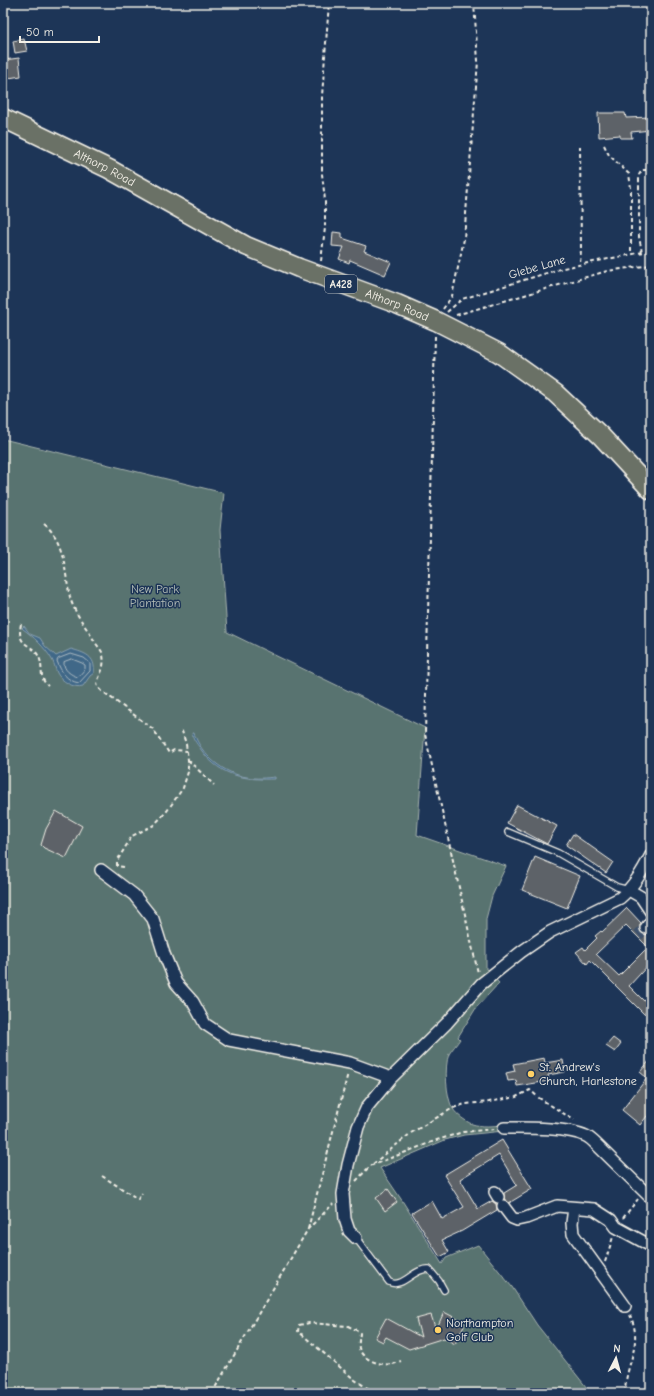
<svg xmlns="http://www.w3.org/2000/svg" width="654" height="1396" font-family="'Comic Neue',sans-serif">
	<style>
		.green { fill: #587370; stroke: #a6b2ac }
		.water { fill: #406888; stroke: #889fae }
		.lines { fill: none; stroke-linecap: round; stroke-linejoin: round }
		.shore { stroke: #acbac2; stroke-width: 1 }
		.building { fill: #5d6268; stroke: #f4f1e8; fill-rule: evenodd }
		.minor-tunnel { stroke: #3d516d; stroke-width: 11; stroke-dasharray: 11 5.5; stroke-linecap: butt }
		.service-casing { stroke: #f4f1e8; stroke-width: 8 }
		.minor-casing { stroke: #f4f1e8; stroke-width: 14 }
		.primary-casing { stroke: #f4f1e8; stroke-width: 21 }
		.path { stroke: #f4f1e8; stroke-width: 2; stroke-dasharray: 4 3; stroke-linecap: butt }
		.service { stroke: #1d3557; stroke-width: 5.5 }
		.minor { stroke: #1d3557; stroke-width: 11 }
		.primary { stroke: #6a7166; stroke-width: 18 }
		.poi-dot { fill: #ffd166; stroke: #1d3557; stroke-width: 1.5 }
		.labels { text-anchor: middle; stroke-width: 3; stroke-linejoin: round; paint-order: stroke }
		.shield { fill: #1d3557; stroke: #b4b9bc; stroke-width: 1 }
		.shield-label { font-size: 11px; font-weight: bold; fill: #f4f1e8 }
		.street-label { font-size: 12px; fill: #f4f1e8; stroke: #1d3557 }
		.park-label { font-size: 12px; fill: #b6bfb8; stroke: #1d3557 }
		.poi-label { font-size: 12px; fill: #f4f1e8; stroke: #1d3557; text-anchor: start }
	</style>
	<rect width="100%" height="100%" fill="#1d3557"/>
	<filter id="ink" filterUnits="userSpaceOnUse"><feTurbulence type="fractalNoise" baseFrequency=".025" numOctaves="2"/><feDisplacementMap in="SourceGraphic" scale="8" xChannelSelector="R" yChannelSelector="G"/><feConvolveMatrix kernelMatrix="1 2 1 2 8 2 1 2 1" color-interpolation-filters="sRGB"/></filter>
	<g filter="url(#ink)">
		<path class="green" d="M3,439L224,493L220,530L227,632L425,728L417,835L506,866L492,896L486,919V969L499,983L476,1008L458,1037L460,1039C457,1044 452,1049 449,1054C444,1066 446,1098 453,1109C457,1115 465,1121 472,1124C482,1127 492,1126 503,1125L504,1131L464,1135L445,1140L380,1168L403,1202L442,1264L446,1258L478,1245L512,1287L537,1325L591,1393H3Z"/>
		<path class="water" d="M24,626L30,634L40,638L45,646L56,656L71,649C85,653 96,656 94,673L90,676L83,686C74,689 61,681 57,673C55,668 54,662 51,658C45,648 33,636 23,629L22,628Z
			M192,733H194C201,755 224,774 247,777C256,779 266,778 275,777V779C246,780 221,777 202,751C198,745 193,740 192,733Z"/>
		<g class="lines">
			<path class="shore" d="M71,654L84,658L90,663V671L79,683C67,681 61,672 57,661L58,659Z
				M72,659L82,663L85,665V669L78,677C71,675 63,670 64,662Z"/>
		</g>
		<path class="building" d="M24,39L27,51L15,53L13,41Z
			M19,58L21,76L3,79V65H6L4,60Z
			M598,113H625L626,118L651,117V130L631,132L632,138H620V135L599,137Z
			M333,232L342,233V238L366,246L364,251L391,262L385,275L350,260L349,263L339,259L344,247L332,246Z
			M517,805L557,826L547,844L507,823Z
			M56,811L82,826L66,858L44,848L41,845L46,829Z
			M573,834L613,862L606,873L566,845Z
			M535,857L580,876L567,908L522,890Z
			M627,908L641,923L639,928L642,933L646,935L651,933V962L629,986L644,1001L651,993V1006L644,1014L590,960L587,964L576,952L583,947L585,950L597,938L595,936L601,931L602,932ZM626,925L648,947L619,976L596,954Z
			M613,1038L621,1044L615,1052L606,1046Z
			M544,1058L545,1063L563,1060L565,1072L548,1075L549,1081L517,1086L516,1080L508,1081L506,1073L515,1071L513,1064Z
			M651,1059V1111L640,1125L622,1110L647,1078L640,1072Z
			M502,1140L532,1189L509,1203L504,1199V1193L517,1185L499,1155L460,1179L478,1209L492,1201L496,1204L497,1210L462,1231L442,1240L449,1252L440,1257L412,1213L432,1201L442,1219L464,1207L444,1175Z
			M388,1189L397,1202L385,1211L376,1198Z
			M444,1312L465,1323L455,1344L444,1338L409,1349L386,1337L383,1342L375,1338L386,1318L421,1337L416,1319L431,1315L436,1330Z"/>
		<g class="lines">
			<path class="minor-tunnel" d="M638,935L646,928"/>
			<g class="service-casing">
				<path id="service" d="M508,832L558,853L617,887L629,890
					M356,1238L389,1282C403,1289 413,1268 429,1269L439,1281L444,1290"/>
			</g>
			<g class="minor-casing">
				<path id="minor" d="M101,870L134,895L153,919L164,954L176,983L193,1002L205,1024L229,1040L350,1063L391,1078
					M629,890L641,897L651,912
					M646,928L651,921
					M504,1128C525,1128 567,1127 586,1136C590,1138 593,1141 596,1144L651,1198
					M495,1192L498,1197
					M503,1206L512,1218L517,1220L526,1218L557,1206L594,1209L611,1220L616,1227L651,1246
					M574,1208L572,1223L573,1234L625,1306
					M356,1238L349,1231L345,1219L343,1194L348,1165L358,1127L367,1107L391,1078L447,1023L481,984L521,952L550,932L620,898C634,886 642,872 651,855"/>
			</g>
			<g class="primary-casing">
				<g id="primary">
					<path id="s1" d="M3,118L109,169L246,246L299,268L397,304L436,321L499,353L555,393L601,436L651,490"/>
				</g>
			</g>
			<path class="path" d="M604,145L609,155L629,174L631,188V254
				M580,146L581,249L580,265
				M642,252L639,237V175L642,170H651
				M321,261L325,228V200L322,174V96L329,3
				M443,309L452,296L464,239L478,61L474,3
				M447,312L462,299L563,268L638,253L651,251
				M456,315L607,271L651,265
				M435,336L425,734L478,973
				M44,524C66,541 64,572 70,597C74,613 87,628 95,642C98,647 102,650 103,655C105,666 101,673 97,682L98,687L102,691L153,729L169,753L174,750L187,751
				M21,624C16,648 32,642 39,657C44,668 38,677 48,686
				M188,760L214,785
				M124,867L117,866V861L132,836L154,825L167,811L183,788L188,772V760L186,744L181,728
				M373,1164L411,1133L453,1108L465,1104L489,1102L516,1097L530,1090L539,1098L574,1120
				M102,1176L138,1199L142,1193
				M356,1181L370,1166L437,1140L463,1132L495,1129
				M623,1218L638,1199
				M308,1229L348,1073
				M605,1262L613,1237
				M212,1393L308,1229L333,1204
				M375,1393L355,1380L298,1331L299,1325L309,1323L348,1326L360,1332C360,1337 358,1343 359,1348C362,1360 381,1366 392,1364C395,1364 398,1362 401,1361
				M625,1393C625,1363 644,1345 630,1315
				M639,1393L651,1389"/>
			<use href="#service" class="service"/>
			<use href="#minor" class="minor"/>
			<use href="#primary" class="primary"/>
		</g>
	</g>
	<g class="poi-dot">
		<circle cx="531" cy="1074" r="4"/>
		<circle cx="438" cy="1330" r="4"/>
	</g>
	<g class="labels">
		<rect class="shield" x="325" y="275" width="32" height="18" rx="3"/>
		<g class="shield-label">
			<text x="341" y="288">A428</text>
		</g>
		<g class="street-label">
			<text dy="4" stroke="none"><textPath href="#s1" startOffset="113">Althorp Road</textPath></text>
			<text transform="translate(537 267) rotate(-16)" y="4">Glebe Lane</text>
			<text dy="4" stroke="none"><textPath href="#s1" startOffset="437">Althorp Road</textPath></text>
		</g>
		<g class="park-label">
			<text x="155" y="593">New Park<tspan x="155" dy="14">Plantation</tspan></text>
		</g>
		<g class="poi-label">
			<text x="539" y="1071">St. Andrew's<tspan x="539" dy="14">Church, Harlestone</tspan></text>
			<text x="446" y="1327">Northampton<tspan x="446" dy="14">Golf Club</tspan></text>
		</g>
	</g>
	<rect width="654" height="1396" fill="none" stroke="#1d3557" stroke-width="16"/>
	<rect x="8" y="8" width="638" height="1380" fill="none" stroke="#f4f1e8" stroke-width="1.5" filter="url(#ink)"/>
	<g transform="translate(616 1358) rotate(6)" stroke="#1d3557" stroke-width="3" paint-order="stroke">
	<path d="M0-3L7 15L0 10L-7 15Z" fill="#f4f1e8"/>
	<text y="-6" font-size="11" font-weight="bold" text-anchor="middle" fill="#f4f1e8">N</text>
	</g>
	<path d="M20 36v6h79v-6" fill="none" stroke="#f4f1e8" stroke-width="2"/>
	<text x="26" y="36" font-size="12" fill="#f4f1e8" stroke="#1d3557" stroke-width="3" paint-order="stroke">50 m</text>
</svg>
